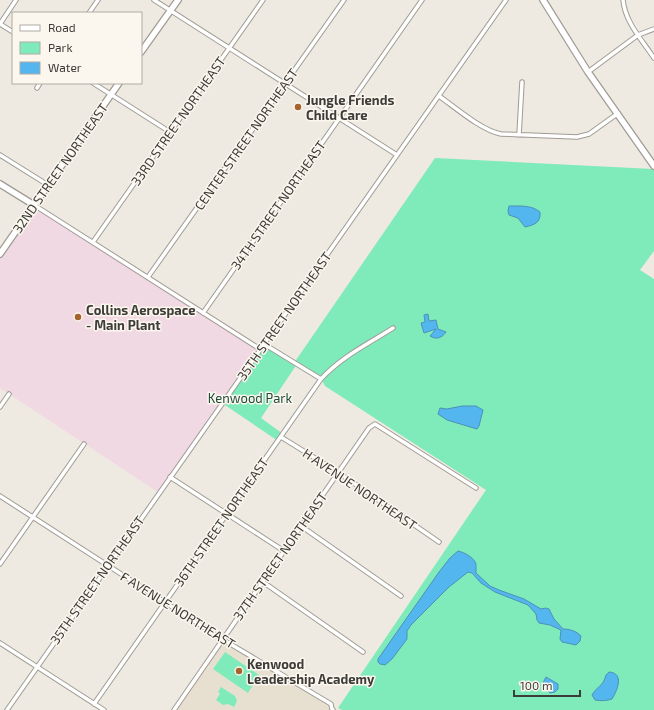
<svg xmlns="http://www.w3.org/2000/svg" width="654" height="710" font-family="'Exo 2',sans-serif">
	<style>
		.built { fill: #e7e0d0 }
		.industrial { fill: #f1d9e4 }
		.green { fill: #7feaba }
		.water { fill: #53b6ee; stroke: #4d91b7 }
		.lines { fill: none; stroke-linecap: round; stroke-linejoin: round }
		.street-casing { stroke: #a09c94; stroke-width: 5.5 }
		.secondary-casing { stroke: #a09c94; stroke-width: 8 }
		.street { stroke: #fff; stroke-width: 3.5 }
		.secondary { stroke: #fff; stroke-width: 5.5 }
		.poi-dot { fill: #a5642e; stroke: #fbf7ee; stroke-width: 1.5 }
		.labels { text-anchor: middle; stroke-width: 3; stroke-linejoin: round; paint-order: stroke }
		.poi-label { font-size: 13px; font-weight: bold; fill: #3e3c38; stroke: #fbf7ee; text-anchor: start }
		.street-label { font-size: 13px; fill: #3e3c38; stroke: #fbf7ee }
		.park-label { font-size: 13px; fill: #1d4b38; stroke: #fbf7ee }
	</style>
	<rect width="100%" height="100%" fill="#eeeae1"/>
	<path class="built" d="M222,639L331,704V710H176Z"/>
	<path class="industrial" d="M34,205L260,349L159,493L0,388V254Z"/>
	<path class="green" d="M435,158L653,169L654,171V251L640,270L654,279V710H342L338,708L486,490L325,386L321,379L297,364L261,418L283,434L278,441L222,403L264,344L294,363Z
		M225,652L259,675L248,693L213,669Z
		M221,687L235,696L237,701L234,707L228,704L223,705L216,700L220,694L218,692Z"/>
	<path class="water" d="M509,206C519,206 532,205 540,212C541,223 534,225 525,227L518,218L509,215L508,211Z
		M428,314L429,321L436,320L438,329L446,332C442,338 436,340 430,336L436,329L424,333L421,323L425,322L424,315Z
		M462,406H476L483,410L479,426L477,429L447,420L438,414L440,408L447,409Z
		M458,551C464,552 477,559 476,566C476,568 476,571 476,573L490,586L499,590L524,599L541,609L546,608L549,609L554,619L563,629C570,629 576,631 581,636L580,641L576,645L562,642L560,639L561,630L550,625L539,623L537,620L536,614L528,605L495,592L481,583L472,573L468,572L449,587L411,625L407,631V639L392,659L385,665L380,664L378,662V659L439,572L450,558Z
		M609,672C625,673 617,691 612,699C606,701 601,701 595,700L592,695C597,686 603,687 606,675Z
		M546,677L558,684V689L555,692L550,693L545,688L543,683Z"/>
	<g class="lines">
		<g class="street-casing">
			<path id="street" d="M154,0L397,155
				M623,0C625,22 642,40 654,58
				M89,13L98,0
				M0,24L16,0
				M0,24L13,32
				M588,72L638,35L654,29
				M93,83L170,132
				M37,88L40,83
				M439,96C456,108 481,130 501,134L577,137L589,134L617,114
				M519,135L522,82
				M0,155L48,185
				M34,205L260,349
				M93,242L263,0
				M148,277L344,0
				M203,313L422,0
				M264,344L321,379
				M0,407L9,394
				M281,437L339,473L439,542
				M170,477L284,551
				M0,496L222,639L331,704L332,709L333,710
				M301,526L401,596
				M0,564L84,444
				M263,582L363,652
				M0,643L104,710
				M94,704L321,379C341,357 368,344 393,328
				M7,710L506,0
				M174,710L369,428L375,424L476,488"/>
		</g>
		<g class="secondary-casing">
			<path id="secondary" d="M543,0L588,72L654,166
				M141,52L178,0
				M0,184L34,205
				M0,254L119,83"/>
		</g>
		<use href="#street" class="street"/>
		<use href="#secondary" class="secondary"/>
	</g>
	<g class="poi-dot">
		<circle cx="298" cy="107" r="4"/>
		<circle cx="78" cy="317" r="4"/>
		<circle cx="239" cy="671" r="4"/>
	</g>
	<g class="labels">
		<g class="poi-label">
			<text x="306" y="105">Jungle Friends<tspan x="306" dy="15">Child Care</tspan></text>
			<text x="86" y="315">Collins Aerospace<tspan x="86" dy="15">- Main Plant</tspan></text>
			<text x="247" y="669">Kenwood<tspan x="247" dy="15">Leadership Academy</tspan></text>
		</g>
		<g class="street-label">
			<text transform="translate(178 121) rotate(-55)" y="5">33RD STREET NORTHEAST</text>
			<text transform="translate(246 139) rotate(-55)" y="5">CENTER STREET NORTHEAST</text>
			<text transform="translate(60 168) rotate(-55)" y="5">32ND STREET NORTHEAST</text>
			<text transform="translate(278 205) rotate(-55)" y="5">34TH STREET NORTHEAST</text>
			<text transform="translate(284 316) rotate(-55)" y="5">35TH STREET NORTHEAST</text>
			<text transform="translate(360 489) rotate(34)" y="5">H AVENUE NORTHEAST</text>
			<text transform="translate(221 522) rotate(-55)" y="5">36TH STREET NORTHEAST</text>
			<text transform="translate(280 556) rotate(-55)" y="5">37TH STREET NORTHEAST</text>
			<text transform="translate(97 580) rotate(-55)" y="5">35TH STREET NORTHEAST</text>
			<text transform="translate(178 610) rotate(32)" y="5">F AVENUE NORTHEAST</text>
		</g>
		<g class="park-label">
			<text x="250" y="403">Kenwood Park</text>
		</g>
	</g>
	<rect x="12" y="12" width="130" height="72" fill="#fbf7ee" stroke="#afaca5"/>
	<rect x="20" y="25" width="20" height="6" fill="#ffffff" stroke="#afaca5"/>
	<text x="48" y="32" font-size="12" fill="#3e3c38">Road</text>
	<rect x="20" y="42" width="20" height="12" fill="#7feaba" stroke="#afaca5"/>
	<text x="48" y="52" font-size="12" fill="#3e3c38">Park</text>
	<rect x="20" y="62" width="20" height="12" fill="#53b6ee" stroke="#afaca5"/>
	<text x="48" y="72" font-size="12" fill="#3e3c38">Water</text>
	<path d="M514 690v6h66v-6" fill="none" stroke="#3e3c38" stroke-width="2"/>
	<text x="520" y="690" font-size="12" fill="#3e3c38" stroke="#fbf7ee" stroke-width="3" paint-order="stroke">100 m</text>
</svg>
